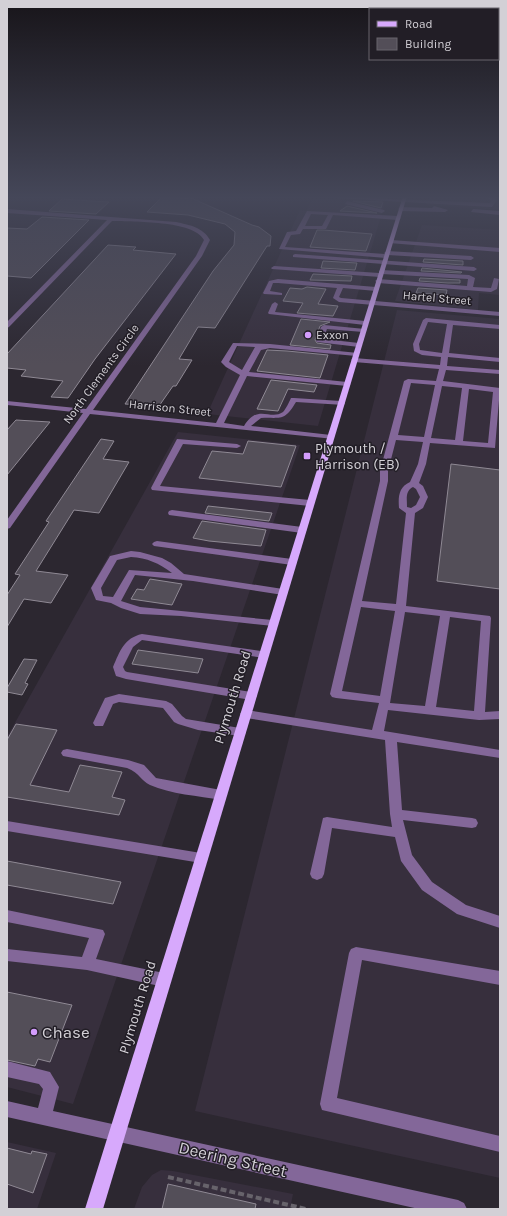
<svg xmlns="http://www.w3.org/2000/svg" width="507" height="1216" font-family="Karla,sans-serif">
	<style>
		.built { fill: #372f3d }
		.building { fill: #534e58; stroke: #8f8994 }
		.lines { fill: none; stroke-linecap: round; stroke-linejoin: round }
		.path { stroke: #67636b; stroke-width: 4; stroke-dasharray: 6 3; stroke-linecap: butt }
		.minor { fill: #836799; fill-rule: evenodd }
		.major { fill: #d7a9fc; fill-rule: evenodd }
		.poi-dot { fill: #d39cfc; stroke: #221e26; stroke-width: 1.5 }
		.labels { text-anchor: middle; stroke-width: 3; stroke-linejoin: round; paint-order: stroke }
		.far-street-label { font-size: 12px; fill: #d3d0d6; stroke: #221e26 }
		.far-poi-label { font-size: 12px; fill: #d3d0d6; stroke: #221e26; text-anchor: start }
		.poi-label { font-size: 14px; fill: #d3d0d6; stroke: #221e26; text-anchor: start }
		.street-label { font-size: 14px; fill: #d3d0d6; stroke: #221e26 }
		.near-poi-label { font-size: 17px; fill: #d3d0d6; stroke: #221e26; text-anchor: start }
		.near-street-label { font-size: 17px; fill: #d3d0d6; stroke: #221e26 }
	</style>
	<rect width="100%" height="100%" fill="#2c2730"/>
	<path class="built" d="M429,196H500V210L427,205Z
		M313,198L385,203L318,426L207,414L300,210L306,211Z
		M422,225L500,230V295L479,293L478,310L395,301Z
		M397,310L500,319V1178L195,1111Z
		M178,432L300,445L73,1104L7,1087V737Z
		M7,1142L56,1153L37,1209H7Z
		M161,1170L173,1171L293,1194L290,1209H134L142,1187L152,1175Z"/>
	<path class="building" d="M162,197L188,198L189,197L252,225L259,227L271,236L270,246H267L215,328L198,327L179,359L192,360L176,386H173L159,406L125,404L213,271L234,245L235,232L225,224L188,215L147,212Z
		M62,199L92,201L109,202L96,214L49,211Z
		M353,201H354L383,202L381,208Z
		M347,206L377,213L340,211Z
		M42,217L89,220L31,278L7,276V228L27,229Z
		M317,230H323L372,234L366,251L310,247Z
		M108,245L136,247L133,250L176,254L95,359L68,398L51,397L63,381L21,376L26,370L7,368V354Z
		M424,259L463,261V265L423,262Z
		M323,261L357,263L355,270L321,268Z
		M422,268L462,272L461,273L421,271Z
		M313,274L352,276L351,281L310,280Z
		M420,278L460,280V283H448L419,281Z
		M307,287L326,289L318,304L338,306L333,316L297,313L303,303L283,301L290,288L302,289Z
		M418,288L447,290L446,295L416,293Z
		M301,319L330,322L320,326L315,340L317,343L331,345L330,349L290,345Z
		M267,350L287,351L328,355L320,378L257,371Z
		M271,380L317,385L314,392L288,389L278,411L257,409Z
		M16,420L50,422L7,475V430Z
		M101,439L114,441L103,459L129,462L99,513L74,510L36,571L68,575L51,603L24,599L7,627V595L20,575L15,574L49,522L46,521Z
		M248,441L296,446L281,487L199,478L212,451L243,454Z
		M451,464L500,470V589L437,581Z
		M208,506L272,513L269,521L205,513Z
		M202,521L266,530L261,546L209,541L193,538Z
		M150,579L182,584L172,605L131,599L137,589L144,590Z
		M138,650L203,659L198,673L132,664Z
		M24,659L37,660L25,683L28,684L22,695L7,692V688Z
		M16,724L57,730L30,785L69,792L80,765L122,772L112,797L125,800L119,815L7,797V740Z
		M7,861L121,882L113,904L7,885Z
		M7,992L72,1005L50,1062L38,1059L35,1066L7,1060Z
		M7,1148L31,1154L32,1151L47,1154L33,1193L7,1184Z
		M168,1184L256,1204L255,1209H162Z"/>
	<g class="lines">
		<path class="path" d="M168,1177L306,1209"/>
		<path class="minor" d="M316,196L490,203L491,201L485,196H490L497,200L492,207L318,197Z
			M347,201L384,210L385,211L382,213L345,204Z
			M434,206L448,210L445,212L401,211L398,209L401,207L432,208Z
			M7,209L176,222C189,225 203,227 210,240L202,256L93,410L216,423L240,375L226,367L221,362L233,343L270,344L358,353L359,354L356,356L270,348L261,350L249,372L347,382L351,384L347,386L247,376L224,423L244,426C258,403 270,421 283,412C286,409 289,402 291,398H294L341,401L345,403L344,405L296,402C284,422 281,417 261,418L251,426L331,435H334V439L90,414L10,528L7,529V520L83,413L7,405V401L86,409L196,256L204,240C194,220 133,222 112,221L9,327L7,328V322L107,220L7,213ZM237,346L255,347L242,370L229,362Z
			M473,209L500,211V215L471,212Z
			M307,211L398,216L401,218L398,220L333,215L326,229H303L300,234L291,235L285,247L385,254L384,253L387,251L471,256L474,258L471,260L388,255L389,256L386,258L279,249L287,232L296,231ZM311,214L328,215L322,226H305Z
			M391,240L500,248V252L389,243V241Z
			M295,254L474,267L477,269L474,271L293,257V255Z
			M274,266L379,273V271L381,270L469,275L475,278L473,287L491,288L494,278L499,279L497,289L491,292L378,283L375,281L378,279L467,286L468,279L382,274V276L380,277L272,269L271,268Z
			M278,279L376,287L379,289L376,291L343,288L339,297L341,298L500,312V316L339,302L333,298L337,288L278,283H273L270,291L282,293V295L264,294L263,293L269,281Z
			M275,302L278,304L275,312L365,321L368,323L365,325L269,314L268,313L272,304Z
			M426,318L500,325V329L453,325L449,353L500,358V362L448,357L447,366L500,370V374L446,370L443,381L500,388L495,448L430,443L426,464L419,483L423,486L428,497L423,508L415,513L406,606L490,616L491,618L485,712L500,711V719L479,720L388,710L384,731L500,750V758L397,742L402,810L472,818L476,819L478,823L476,827L472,828L403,820L412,855L432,882L466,905L500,916V928L457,914L422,890L401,861L395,837L332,828L324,874L322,878L317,880L312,878L310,874L323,818L327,817L392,827L390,814L385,740L246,718L242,717L240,714L242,711L246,710L372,730L379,703L336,698L332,697L330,694L380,481V471L404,381L408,379L436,381L439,369L354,362L351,360L354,358L440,365L441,357L422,355L414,351L413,344L423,320ZM428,322L447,324L442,353L420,350L419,344ZM411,383L435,385L424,437L398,435ZM442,386L462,388L455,440L431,438ZM469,389L493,392L488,443L463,441ZM396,440L423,442L418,464L410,482C399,487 398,496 399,508L406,513L396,604L362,601L388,481V471ZM413,487L416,489L420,497L416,505L411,508L407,507C407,499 405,491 413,487ZM361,607L395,611L380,696L342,691ZM405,612L440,616L425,706L390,703ZM450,617L481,621L474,711L436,707Z
			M324,325L365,329V331L363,332L327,329L323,339L359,343L362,345L359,347L317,342L316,341L321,327Z
			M177,439L237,444L241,446L237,448L183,444L160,486L310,500L314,503L310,506L152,490L151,488Z
			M172,510L302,527L307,530L302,533L169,515L168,513L169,511Z
			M157,541L292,559L297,562L292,565L154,546L152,544L154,542Z
			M131,551L140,552L162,558L171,563L184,574L283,589L288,592L283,595L193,581L135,575L121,601L140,607L273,620L278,623L273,626L181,616L140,614L121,608L111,603L96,600L91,588L110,556ZM131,557C147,558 159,563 172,573L129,570L113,597L103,596L101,588L117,560Z
			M142,634L268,652L269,654L268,656L264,658L142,640L133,647L123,667L125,671L127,672L251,692L255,693L257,696L255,699L251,700L126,679L116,676L113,667C120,651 124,638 142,634Z
			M119,694L166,701L172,704L182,716L186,719L240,728L244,729L246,732L244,735L240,736L198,730L178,724L174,722L163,708L119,702L113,704L103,726H95L93,723L105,698Z
			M67,749L128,760L144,765L156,778L221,790L225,792L227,795L225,798L221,800C199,796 170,794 150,785C141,781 140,773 127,768L63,756L61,753L63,750Z
			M7,821L201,853L206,854L208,858L206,862L201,863L7,831Z
			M7,910L103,930L105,934L96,959L164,973L169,975L171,980L169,985L164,987L87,970L7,961V949L82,957L89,938L7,922Z
			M356,947L500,971V985L362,960L337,1098L500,1136V1152L322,1110L320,1104L349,953L351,949Z
			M7,1061L50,1072L59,1087L53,1111L458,1200L464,1203L467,1209H419L7,1117V1101L38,1108L43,1089L39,1084L7,1077Z"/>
		<path class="major" d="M403,196H407L103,1209H85Z"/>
	</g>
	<linearGradient id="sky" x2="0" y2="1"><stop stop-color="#18151a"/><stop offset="0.54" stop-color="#454759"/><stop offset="1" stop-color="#454759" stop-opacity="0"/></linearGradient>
	<rect width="507" height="366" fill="url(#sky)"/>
	<g class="poi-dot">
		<circle cx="308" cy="335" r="4"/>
		<rect x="303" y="452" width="8" height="8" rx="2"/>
		<circle cx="34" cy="1032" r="4"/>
	</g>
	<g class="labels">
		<g class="far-street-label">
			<text transform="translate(437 298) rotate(5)" y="4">Hartel Street</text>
			<text transform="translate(101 374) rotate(-54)" y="4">North Clements Circle</text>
			<text transform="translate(170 408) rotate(6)" y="4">Harrison Street</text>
		</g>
		<g class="far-poi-label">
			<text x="316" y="339">Exxon</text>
		</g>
		<g class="poi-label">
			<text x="315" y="453">Plymouth /<tspan x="315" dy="16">Harrison (EB)</tspan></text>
		</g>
		<g class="street-label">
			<text transform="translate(232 697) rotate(-73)" y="5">Plymouth Road</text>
			<text transform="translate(137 1007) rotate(-73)" y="5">Plymouth Road</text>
		</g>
		<g class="near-poi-label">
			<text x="42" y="1038">Chase</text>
		</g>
		<g class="near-street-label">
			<text transform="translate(233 1159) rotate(13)" y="6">Deering Street</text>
		</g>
	</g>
	<rect width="507" height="1216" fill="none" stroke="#d3d0d6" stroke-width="16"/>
	<rect x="369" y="8" width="130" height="52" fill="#221e26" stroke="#69656c"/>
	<rect x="377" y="21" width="20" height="6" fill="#d7a9fc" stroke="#69656c"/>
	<text x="405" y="28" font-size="12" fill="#d3d0d6">Road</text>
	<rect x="377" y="38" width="20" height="12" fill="#534e58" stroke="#69656c"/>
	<text x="405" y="48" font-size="12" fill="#d3d0d6">Building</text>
</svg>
